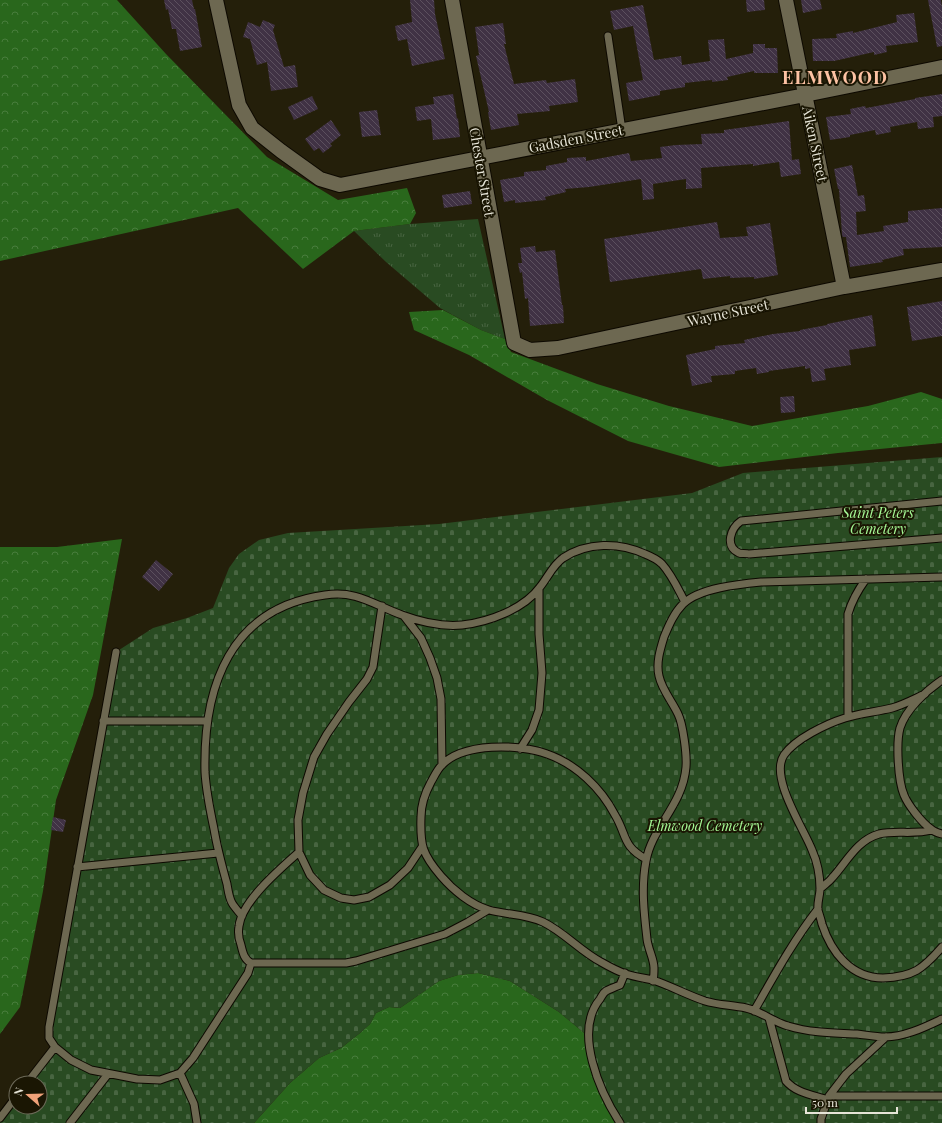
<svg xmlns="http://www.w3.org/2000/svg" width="942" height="1123" font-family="'Playfair Display',serif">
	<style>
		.grass { fill: url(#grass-tufts) }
		.forest { fill: url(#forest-crowns) }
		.cemetery { fill: url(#cemetery-stones) }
		.building { fill: url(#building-back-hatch) }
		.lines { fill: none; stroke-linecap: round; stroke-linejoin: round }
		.service-casing { stroke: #0d0900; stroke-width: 9 }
		.minor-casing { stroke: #0d0900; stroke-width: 16 }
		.service { stroke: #6d6851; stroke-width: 7 }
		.minor { stroke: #6d6851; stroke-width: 14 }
		.labels { text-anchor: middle; stroke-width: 4; stroke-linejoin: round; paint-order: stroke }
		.street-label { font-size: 14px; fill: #e7e5d8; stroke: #1a1603 }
		.park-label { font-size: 14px; font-style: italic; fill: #a5f895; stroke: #1a1603 }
		.district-label { font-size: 18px; font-weight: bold; letter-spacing: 1px; fill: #fdc2a3; stroke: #1a1603 }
	</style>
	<defs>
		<pattern id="grass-tufts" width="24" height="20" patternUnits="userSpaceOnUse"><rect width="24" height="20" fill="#294b22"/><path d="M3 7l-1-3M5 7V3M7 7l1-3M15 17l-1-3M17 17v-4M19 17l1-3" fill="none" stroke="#486541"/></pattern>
		<pattern id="forest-crowns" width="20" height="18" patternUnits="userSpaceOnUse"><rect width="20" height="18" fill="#29671c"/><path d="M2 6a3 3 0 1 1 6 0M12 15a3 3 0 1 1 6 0" fill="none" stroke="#487d3c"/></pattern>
		<pattern id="cemetery-stones" width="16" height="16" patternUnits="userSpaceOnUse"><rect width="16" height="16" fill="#294b22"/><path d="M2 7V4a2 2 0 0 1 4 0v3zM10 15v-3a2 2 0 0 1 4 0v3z" fill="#486541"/></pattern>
		<pattern id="building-back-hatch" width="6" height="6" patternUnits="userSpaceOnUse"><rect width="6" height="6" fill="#403244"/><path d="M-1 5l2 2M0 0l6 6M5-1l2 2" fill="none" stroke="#5c505e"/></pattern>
	</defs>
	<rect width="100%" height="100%" fill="#241f0a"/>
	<path class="grass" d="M478,219L505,339L481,330L440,308L386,262L354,231L410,224Z"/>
	<path class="forest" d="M0,0H117L166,54L267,157L338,200L407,188L416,213L410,224L354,231L303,269L238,208L0,261Z
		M443,310L481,330L505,339L511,352L597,384L669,406L752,426L868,406L921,392L942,399V443L838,453L719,467L628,441L547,400L469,355L414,330L409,312Z
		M122,539L93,695L56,800L43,891L20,1007L0,1034V547H57Z
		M478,973L510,981L559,1012L589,1037L620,1123H254L290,1083L319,1058L341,1048L360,1033L370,1024L376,1013L389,1007L400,1008L439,981L458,975Z"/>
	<path class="cemetery" d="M942,457V1123H620L602,1091L589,1037L559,1012L510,981L478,973L458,975L439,981L400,1008L389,1007L376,1013L370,1024L360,1033L341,1048L319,1058L290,1083L254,1123H0V1118L16,1097V1107H40V1083H27L55,1047L49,1038L116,652L153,628L187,618L213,608L229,568L239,554L259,540L288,533L439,524L692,493L743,473Z"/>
	<path class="building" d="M164,0H192L194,9H195L202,47L180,51L176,29H172L168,9L166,10Z
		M410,0H434L435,14L445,59L412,66L407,39L398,41L395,26L412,22Z
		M746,0H764L765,10L747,12Z
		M801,0H820L822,9L803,13Z
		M928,0H941L942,7V46L937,47Z
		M643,5L654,60L681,56L682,65L710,61L708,40L724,39L726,59L753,53V44H765V48H777L778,73H754V71L727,77L728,80L712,82V80L685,83V87L660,91V95L629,101L626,83L643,80L633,26L614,30L610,11Z
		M914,13L918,42L886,46L887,52L874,55V52L834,61H813L812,39L837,38L836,34L853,31V33L897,22L896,15Z
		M263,20L275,25L273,30L284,67L295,65L298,87L271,91L267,62L257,65L250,39L243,37L248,22L260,27Z
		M503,23L506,44H504L514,84L546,80L547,83L575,79L578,102L549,106L550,111L517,114L519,125L491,130L488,112H489L476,56L479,55L475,27Z
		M453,94L457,119L458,118L460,137L433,140L431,119L417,121L415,107L434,104L433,97Z
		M942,94V116L933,117L934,127L918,129L917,122L890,127L891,132L876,135L875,130L850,135V137L830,140L826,117L851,114L850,109L865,106L866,108L915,99V98Z
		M312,96L318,109L294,120L288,107Z
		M377,110L381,135L362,137L359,112Z
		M331,120L341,135L330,144L332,146L323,153L319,148L314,151L305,139Z
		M789,121L792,160L799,159L801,174L781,177L779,162L753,166V164L701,168L702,188L686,189V179L653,184L654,199L643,200L641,179L589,187L565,189L566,192L545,197L546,200L515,203V200L504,202L500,180L524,176V172L546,170V166L567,162V158L586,157V161L629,153L631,161L662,158L660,147L676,145L702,144L701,134L724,133V130Z
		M852,165L858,196L864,195L866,211L856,212L857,235L884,231L883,226L908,222V211L942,208V247L903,249L904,255L882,260L883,262L850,267L846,237H843L842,235L839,189H838L834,169Z
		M470,191L472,204L444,208L442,195Z
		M717,222L720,238L748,236L746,227L770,223L778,275L754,279V277L730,278V276L703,279L701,269L610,282L604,239Z
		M535,246L536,252L555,250L562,305H563L564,323L530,326L528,298L525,299L522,272L520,273L518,263H522L520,248Z
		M942,301V336L912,341L907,307Z
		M872,315L876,346L849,350L851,365L824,369L826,380L812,382L810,368L805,369V366L769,371V372L757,374L756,368L735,371V374L711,376L712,382L692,386L686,355L715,349V346L745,343L744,340L773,334L800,331V330L827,325V324Z
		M794,396L795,412L781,413L780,397Z
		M156,560L173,574L159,591L142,577Z
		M53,817L66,820L63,832L51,830Z"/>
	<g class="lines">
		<g class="service-casing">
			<path id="service" d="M608,36L622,130
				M942,501L741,521C731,528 724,546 739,553C741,554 746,553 749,554L942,538
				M382,606L373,667L367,679L349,702L327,734L314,757L303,793L298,820L299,852L310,875L324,890L341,898L354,900L369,897L390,885L408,868L422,847
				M404,616L421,638L430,658L437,678L441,699L442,765
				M116,652L49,1027V1038L55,1047L71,1060L91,1070L137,1079L160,1080L180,1073L193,1058L248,973L251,963
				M942,680C926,691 906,709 900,728C896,743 898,781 904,795C908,805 922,823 931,829C934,832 938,833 942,834
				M925,694C914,699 903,705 892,708C876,712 860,713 845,718C826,724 795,739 784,755C769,777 804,829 812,850C817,861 820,877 820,889C820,895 817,903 818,910C819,914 821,919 822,924C831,952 851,978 883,978C913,977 923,969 942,947
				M848,717V614C852,600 858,590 866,579
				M103,721H207
				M520,749L532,730L539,710L542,673L539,634V589
				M299,852C280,869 242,901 239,926C238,932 239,940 241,945C243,953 244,959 251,963H346L356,961L445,934L468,922L488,910
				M646,859C622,846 627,835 615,815C601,788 576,764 547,754C520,744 462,742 441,766C437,770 434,777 431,782C425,793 421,803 421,817C420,845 422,854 441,876C453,890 471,905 489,910C507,915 526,914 543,922C564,932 580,951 601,962C608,966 617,971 626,974C635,977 644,978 653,980C671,986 687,995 705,1001C718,1005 732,1005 746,1008C761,1011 773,1022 788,1026C811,1033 834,1033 857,1034C866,1035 876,1037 885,1037C905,1037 925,1027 942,1019
				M77,867L218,853
				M820,889C824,885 829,882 832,878C846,863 857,840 879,834C896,830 914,835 932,830
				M242,916C239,912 235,908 232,903C229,898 228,890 227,884C222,866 217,847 214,829C210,810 206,791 205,772C203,686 230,608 325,595C357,590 374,605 402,615C421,622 442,627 462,625C489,622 524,609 540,587C548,577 553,565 563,558C587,542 619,542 645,554C650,556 657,559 662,564C672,575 678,589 685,602
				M653,981C654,977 654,972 654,968C654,959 648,949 647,939C644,913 641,887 646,861C652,827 683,805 686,767C687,755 683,724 678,714C672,701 662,690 659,676C656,663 660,650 664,637C669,625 674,613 683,604C699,588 740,584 761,582L942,577
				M754,1011C774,976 793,941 818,909
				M769,1018L786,1081C796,1093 813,1095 828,1100
				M180,1073L194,1104L197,1123
				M27,1083L55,1047
				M829,1096H942
				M0,1118L16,1097
				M70,1123L108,1074
				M620,1123C600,1092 573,1032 600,999C602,996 603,993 606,991C610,989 615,987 620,985L625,973
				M821,1123V1119L829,1096L846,1074L886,1037"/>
		</g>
		<g class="minor-casing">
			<path id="minor" d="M216,0L239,105L252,128L281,151L320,179L340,185L805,95L942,67
				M452,0L514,343L530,350L558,348L844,287L942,270
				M786,0L844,287"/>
		</g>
		<use href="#service" class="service"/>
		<use href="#minor" class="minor"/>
	</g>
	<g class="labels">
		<g class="street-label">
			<text transform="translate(576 139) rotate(-11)" y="5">Gadsden Street</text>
			<text transform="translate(815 144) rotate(78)" y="5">Aiken Street</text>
			<text transform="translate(482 172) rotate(80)" y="5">Chester Street</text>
			<text transform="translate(728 313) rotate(-12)" y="5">Wayne Street</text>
		</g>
		<g class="park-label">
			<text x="878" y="518">Saint Peters<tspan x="878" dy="16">Cemetery</tspan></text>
			<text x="705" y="831">Elmwood Cemetery</text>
		</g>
		<g class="district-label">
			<text x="835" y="84">ELMWOOD</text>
		</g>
	</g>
	<g transform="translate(28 1095) rotate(290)"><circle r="19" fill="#1a1603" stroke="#6c6958"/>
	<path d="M0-3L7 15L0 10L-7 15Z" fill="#f0a279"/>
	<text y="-6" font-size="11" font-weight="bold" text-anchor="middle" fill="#e7e5d8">N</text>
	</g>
	<path d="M806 1107v6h91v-6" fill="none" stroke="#e7e5d8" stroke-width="2"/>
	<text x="812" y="1107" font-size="12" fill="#e7e5d8" stroke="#1a1603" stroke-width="3" paint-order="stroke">50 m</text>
</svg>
